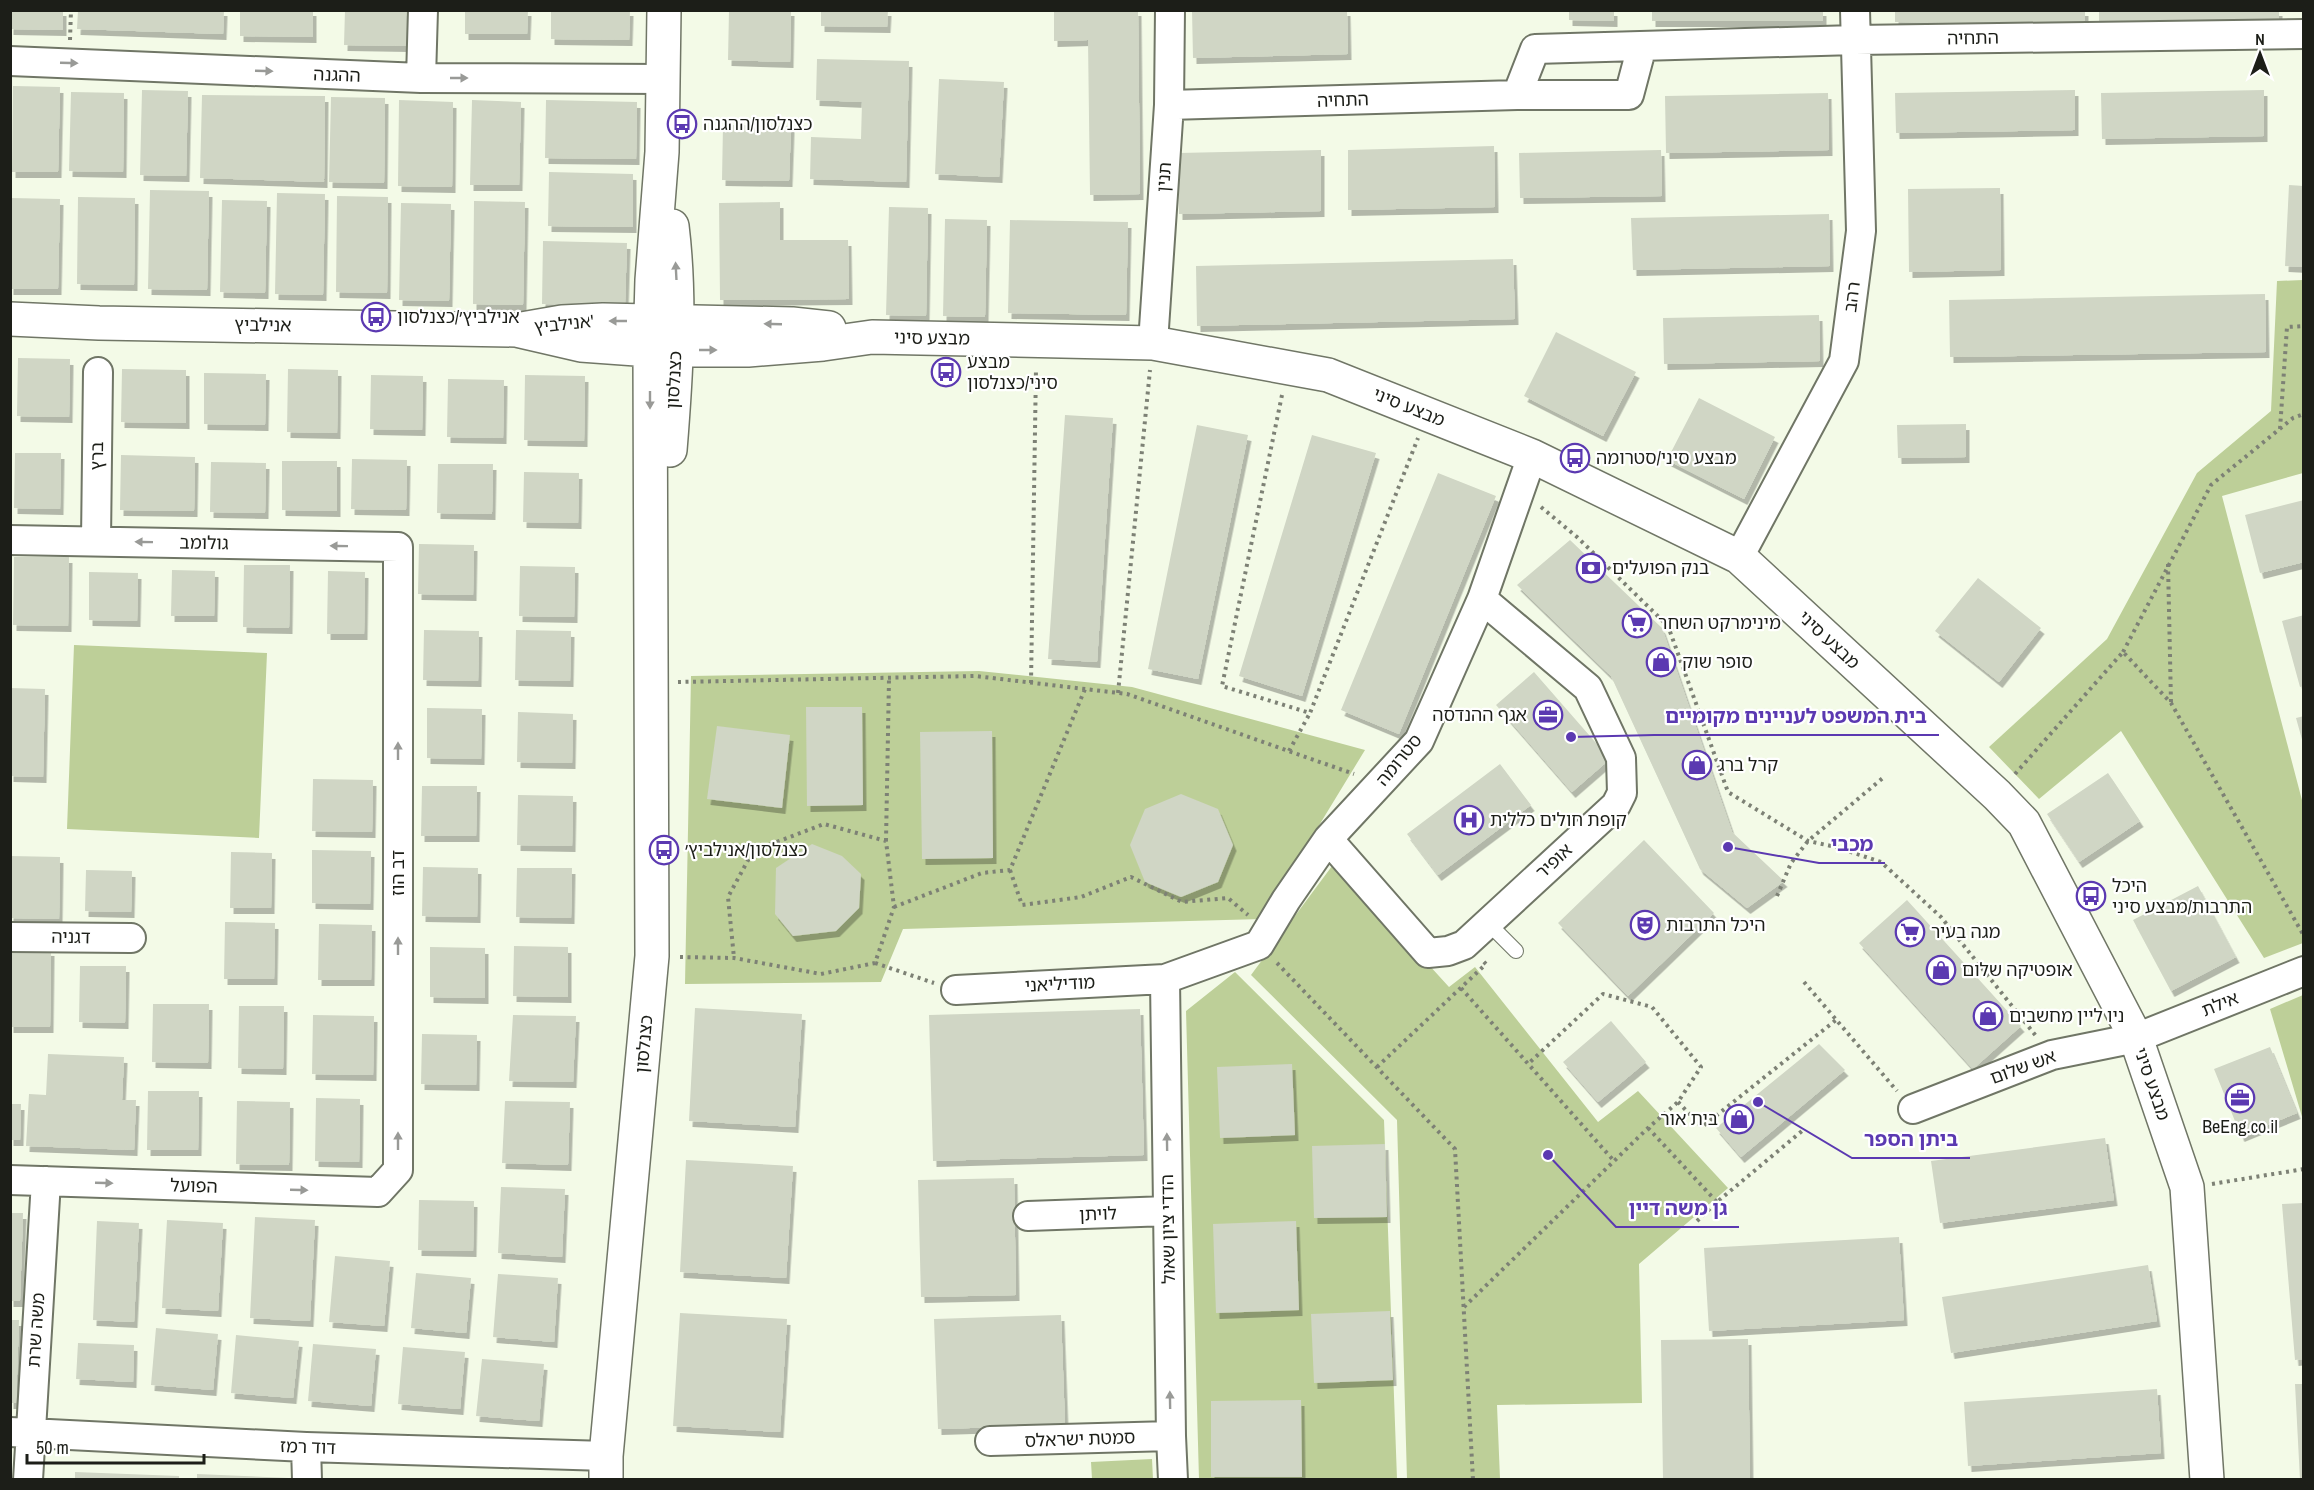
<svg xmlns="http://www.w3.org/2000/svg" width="2314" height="1490" font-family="'Archivo Narrow','Noto Sans Hebrew',sans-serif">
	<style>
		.green { fill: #bdcf98 }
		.building { fill: #d0d6c5; filter: url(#shadow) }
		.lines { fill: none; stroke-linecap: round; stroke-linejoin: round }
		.lane-casing { stroke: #707666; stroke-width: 16 }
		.street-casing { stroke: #707666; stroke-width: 32 }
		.secondary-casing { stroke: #707666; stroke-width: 36 }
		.path { stroke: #7d8175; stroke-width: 4; stroke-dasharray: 3 4.5; stroke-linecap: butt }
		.lane { stroke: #fff; stroke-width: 14 }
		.street { stroke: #fff; stroke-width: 28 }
		.secondary { stroke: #fff; stroke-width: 33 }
		.oneway { fill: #999a97 }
		.labels { text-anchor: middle; stroke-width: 4.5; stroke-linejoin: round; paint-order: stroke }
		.street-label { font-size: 18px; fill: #1c1e18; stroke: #fff }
		.poi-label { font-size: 18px; fill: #1c1e18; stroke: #fff; text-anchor: start }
		.leader { fill: none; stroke: #5b39b1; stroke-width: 2 }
		.callout-dot { fill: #5b39b1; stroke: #fff; stroke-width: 2 }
		.callout-label { font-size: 20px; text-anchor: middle; font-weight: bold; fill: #5b39b1; stroke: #fff; stroke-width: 4.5; stroke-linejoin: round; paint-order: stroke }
	</style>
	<defs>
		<filter id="shadow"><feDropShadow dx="3.5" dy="6" stdDeviation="0" flood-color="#0004"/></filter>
	</defs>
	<rect width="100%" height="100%" fill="#f3fae7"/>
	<path class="green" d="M2303,280V473L2222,496L2303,804V943L2264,958L2121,731L2039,799L1989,747L2107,639L2197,473L2271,411L2277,281Z
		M74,645L267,653L259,838L67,829Z
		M979,671L1132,687L1365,750L1262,919L903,929L881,982L685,984L691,676Z
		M1335,862L1449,987L1475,967L1598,1122L1638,1091L1728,1188L1639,1264L1642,1403L1497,1405L1500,1479H1407L1397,1120L1251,975Z
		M1235,972L1384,1120L1397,1479H1199L1186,1011Z
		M2303,995V1120L2270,1009Z
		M1152,1459L1153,1479H1092L1091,1462Z"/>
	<path class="building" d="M10,10H63V30L10,29Z
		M78,10H224L223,34L77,29Z
		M240,10H313V37L240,36Z
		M345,10H407L406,46L344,45Z
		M465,10H528L527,34H465Z
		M551,10H630L629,40L551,39Z
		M729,10H791L790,62L728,60Z
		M821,10H888L887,27L821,26Z
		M1054,10H1138L1140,194L1090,195L1088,40L1054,41Z
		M1192,10H1347L1348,54L1193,58Z
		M1569,10H1614V21L1569,20Z
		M1652,10H1823V21H1652Z
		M1895,10H2085V24L1895,22Z
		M2099,10H2279V21H2099Z
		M817,59L909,61L906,182L810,179L811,137L861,139L862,102L816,100Z
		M939,79L1004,82L999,177L935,174Z
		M13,86L60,87L58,172H12Z
		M142,90L188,91L186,176L140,175Z
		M2075,90V130L1896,133L1895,93Z
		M2264,90V136L2102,139L2101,93Z
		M71,92L124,93L123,172L69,171Z
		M1828,93L1829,150L1666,153L1665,96Z
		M202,95L325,96L324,182L200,178Z
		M331,97L385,98L384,183L329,182Z
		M399,100L453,102L452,187L398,186Z
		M472,100L521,102L519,185H470Z
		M546,100L637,102L636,159L545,158Z
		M723,125L791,126L789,181L722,180Z
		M1494,146L1495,207L1348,210V150Z
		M1321,150V211L1179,214L1178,153Z
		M1661,150L1662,196L1520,198L1519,153Z
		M549,172L633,174V227L548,226Z
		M2289,185L2304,186V267L2285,266Z
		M2000,188L2001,270L1909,272L1908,189Z
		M150,190L209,191L207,290L148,289Z
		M277,193L325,194L323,295L275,294Z
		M337,196L388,197L387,293L336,292Z
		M78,197L135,198L134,285L77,284Z
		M10,198L60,199L58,289H10Z
		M222,200L267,201L265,293L220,292Z
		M474,201L525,202L523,305L473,304Z
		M780,202V240H848L849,299L720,300L719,203Z
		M401,203L451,204L449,301L399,300Z
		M889,207L928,208L926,316L886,315Z
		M1829,214L1830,266L1633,270L1631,218Z
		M945,219L987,220L985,317L943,316Z
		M1010,220L1128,222L1126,315L1008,313Z
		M543,241L627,243L625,305L542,304Z
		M1513,259L1515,319L1197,326L1196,266Z
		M2265,294L2266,352L1950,357L1949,300Z
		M1819,315L1820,361L1664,364L1663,318Z
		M1556,332L1636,372L1603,436L1524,396Z
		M18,358L70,359L69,417L17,416Z
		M122,369L186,370V423L121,422Z
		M288,369L338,370L337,433L287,432Z
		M204,373L266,374L265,425L204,424Z
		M371,375L423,376L422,430L370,429Z
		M525,375L585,376L584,441L524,440Z
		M448,379L504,380L503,438L447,437Z
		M1699,398L1775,437L1744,499L1667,460Z
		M1065,415L1113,418L1097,662L1048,659Z
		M1966,424V457L1898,458L1897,425Z
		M1197,425L1248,435L1198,679L1148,669Z
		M1312,435L1376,453L1302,696L1239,676Z
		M15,453H61L60,509L14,508Z
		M121,455L195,457L194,511L120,510Z
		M352,459L407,460L406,510L351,509Z
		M282,461H337V511L282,510Z
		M211,462L266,463L265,513L210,512Z
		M438,464H493L492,514L437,513Z
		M524,472L579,473L578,523L523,522Z
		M1438,473L1496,496L1399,734L1341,710Z
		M2304,500V562L2260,573L2245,515Z
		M1570,540L1662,628L1732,832L1784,881L1747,908L1700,869L1611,676L1517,585Z
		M419,544L474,545L473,595L418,594Z
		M14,557H69L68,626L13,625Z
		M244,565H290L289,628L243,627Z
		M520,566L575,567L574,617L519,616Z
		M172,570L215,571L214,616H171Z
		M328,571L365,572L364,634H327Z
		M89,572L138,573L137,621L89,620Z
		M1978,578L2041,628L1999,682L1935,631Z
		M2304,615V686L2300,687L2282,621Z
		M424,630L479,631L478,681L423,680Z
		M516,630L571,631L570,681L515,680Z
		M1534,672L1610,759L1572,792L1496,705Z
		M10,688L45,689L43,777L10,776Z
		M806,707H862L863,805L807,806Z
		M427,708L482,709L481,759L427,758Z
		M518,712L573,714L572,763L517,762Z
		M2304,716V743H2303L2296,718Z
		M717,726L790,735L782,808L707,799Z
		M992,731L993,858L922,859L920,732Z
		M1500,764L1531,805L1438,875L1407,834Z
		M2108,773L2140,821L2079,862L2047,814Z
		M313,779L373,780L372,832L312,831Z
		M422,786H477L476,836H421Z
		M1181,794L1218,809L1233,845L1218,882L1181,897L1145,882L1130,845L1145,809Z
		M518,795L573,796L572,846L517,845Z
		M1644,840L1714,913L1628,996L1558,923Z
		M812,844L842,856L861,874L859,908L836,931L793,936L775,914L776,868Z
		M312,850L371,851L370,904L312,903Z
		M231,852L272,853L271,908H230Z
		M10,856L60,857L59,919L10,918Z
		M423,867L478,868L477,917L422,916Z
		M517,868H572L571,918L516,917Z
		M86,870L132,871L131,912L85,911Z
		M2198,886L2236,957L2171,991L2133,920Z
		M1907,900L2021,1026L1973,1069L1859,943Z
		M225,922L275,923L274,979H224Z
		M319,924L372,925L371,980H318Z
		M514,946L568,947V997L513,996Z
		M430,947L485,948V998L430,997Z
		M10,949L51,950L50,1027H10Z
		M80,966H126L125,1023L79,1022Z
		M153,1004H209L208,1063L152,1062Z
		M239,1006H284L283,1069L238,1068Z
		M695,1008L802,1014L795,1127L689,1121Z
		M1140,1009L1144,1155L933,1161L929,1015Z
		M313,1015L374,1016L373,1075L312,1074Z
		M513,1015L576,1016L573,1082L509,1081Z
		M1611,1021L1646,1062L1598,1102L1563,1062Z
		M422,1034L477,1035L476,1085L421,1084Z
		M1819,1044L1845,1070L1741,1157L1716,1128Z
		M2270,1047L2297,1113L2241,1136L2214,1069Z
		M48,1054L124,1057L122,1100H136L134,1150L26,1146L29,1094L46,1095Z
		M1292,1064L1295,1135L1220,1138L1217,1067Z
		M148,1091H199L198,1150H147Z
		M316,1098L360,1099L359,1162L315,1161Z
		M237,1101L290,1102L289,1165L236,1164Z
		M505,1101L570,1102L568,1165L502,1163Z
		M10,1104H21L20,1140H10Z
		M2105,1138L2114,1200L1940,1223L1931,1161Z
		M1385,1144L1387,1217L1314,1218L1312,1146Z
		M686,1160L793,1166L786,1278L680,1272Z
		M1014,1178L1016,1295L921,1297L918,1180Z
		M501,1187L565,1189L562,1257L498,1253Z
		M419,1200L474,1201L473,1251L418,1250Z
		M2304,1203V1359L2295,1360L2282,1204Z
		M10,1213H23L20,1301H10Z
		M255,1217L315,1220L310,1321L250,1318Z
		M167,1220L223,1223L218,1311L162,1308Z
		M97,1221L139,1223L134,1322L93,1320Z
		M1296,1221L1299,1310L1216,1313L1213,1224Z
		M1899,1237L1904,1320L1709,1331L1704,1248Z
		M335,1256L390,1261L384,1326L329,1322Z
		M2148,1265L2157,1321L1951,1353L1942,1297Z
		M416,1273L471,1278L466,1333L411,1328Z
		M498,1274L558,1278L554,1342L493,1337Z
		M1390,1311L1393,1380L1314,1383L1311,1314Z
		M680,1313L787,1319L780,1432L673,1426Z
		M1061,1315L1065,1425L938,1429L934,1319Z
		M10,1320H19L16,1403H10Z
		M156,1328L218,1334L213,1390L151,1385Z
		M236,1335L299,1341L293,1398L231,1393Z
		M1748,1339L1750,1480H1663L1661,1340Z
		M78,1343L134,1345L133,1382L76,1379Z
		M313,1344L376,1349L371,1406L308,1401Z
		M403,1347L465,1352L460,1409L398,1404Z
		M482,1359L544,1364L539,1421L476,1416Z
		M2295,1384H2304V1480H2300Z
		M2157,1389L2161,1453L1968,1466L1964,1402Z
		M1301,1400L1302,1477H1211V1401Z
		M75,1472L179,1476V1480H75Z
		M197,1474L289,1478V1480H197Z"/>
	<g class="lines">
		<g class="lane-casing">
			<path id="lane" d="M1488,923L1516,951"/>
		</g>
		<g class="street-casing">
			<path id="street" d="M10,61L421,78L664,79
				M421,78L423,10
				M1517,95H1629L1642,46
				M1169,105L1517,95L1535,49L1855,40L2304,34
				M1153,343L1169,105L1170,10
				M10,540L398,547V1170L378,1192L10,1180
				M96,541L98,372
				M1739,557L1844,361L1861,231L1855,10
				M1328,839L1428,953L1448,951L1464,945L1616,805L1622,793L1621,758L1588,688L1482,599
				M10,937L131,938
				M1165,979L1171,1436L1173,1480
				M956,990L1165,979L1259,945L1286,900L1328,839L1419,741L1482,599L1532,456
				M1913,1109L2052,1055L2136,1038L2304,971
				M1028,1216L1168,1211
				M10,1432L306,1447L606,1456
				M990,1441L1171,1436
				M306,1447L307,1480
				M28,1480L46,1181"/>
		</g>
		<g class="secondary-casing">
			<path id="secondary" d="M10,319L99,323L516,330L562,322L603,320L792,324L829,328
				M516,330L581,345L650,350H748L823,344L872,337L1153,343L1328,375L1532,456L1739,557L1997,795L2024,823L2136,1038L2187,1187L2207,1480
				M670,450C676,376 681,300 672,226
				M606,1480V1456L652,956L650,350L652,280L662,152L664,10"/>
		</g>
		<path class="path" d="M70,40L71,10
			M1282,395L1222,686L1310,713L1418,438
			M2280,429L2287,327L2304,326
			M1541,507L1577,537L1668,626L1728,792L1808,841L1836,847L1881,862L1941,917L2036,1036
			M2168,564L2171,703
			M2123,652L2211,485L2293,418L2304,414
			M678,682L975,676L1127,694L1354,774
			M1031,683L1036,368
			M1118,693L1150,370
			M1289,751L1310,713
			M2015,774L2123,652L2171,703L2304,936
			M886,841L889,679
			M1010,870L1022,905L1081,897L1131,877L1182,902L1228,898L1248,915
			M1777,896L1791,863L1808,841L1884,777
			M894,907L982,873L1010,870L1085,689
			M680,957L734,958L821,974L875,963L894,907L886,841L824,824L753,851L728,897L734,958
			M875,963L934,983
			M1277,963L1455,1149L1473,1480
			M1804,982L1897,1091
			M1461,988L1614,1161
			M1377,1067L1486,964L1483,961
			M1678,1102L1702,1127L1836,1020
			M1648,1128L1717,1202
			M2212,1184L2304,1169
			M1697,1221L1717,1202L1802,1131
			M1464,1307L1648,1128L1678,1102L1701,1067L1652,1007L1603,994L1528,1064"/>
		<use href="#lane" class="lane"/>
		<use href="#street" class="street"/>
		<use href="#secondary" class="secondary"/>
	</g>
	<defs><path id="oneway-solid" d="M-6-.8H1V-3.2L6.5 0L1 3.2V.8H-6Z" transform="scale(1.5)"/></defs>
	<g class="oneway">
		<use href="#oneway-solid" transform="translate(69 63) rotate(2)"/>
		<use href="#oneway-solid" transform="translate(264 71) rotate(2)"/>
		<use href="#oneway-solid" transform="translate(459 78)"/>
		<use href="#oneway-solid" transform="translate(676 271) rotate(-93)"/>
		<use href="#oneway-solid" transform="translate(618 321) rotate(-180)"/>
		<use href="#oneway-solid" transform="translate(773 324) rotate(-178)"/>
		<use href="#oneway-solid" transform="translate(708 350)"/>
		<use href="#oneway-solid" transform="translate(650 400) rotate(90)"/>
		<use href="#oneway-solid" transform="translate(144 542) rotate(-179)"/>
		<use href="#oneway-solid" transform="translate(339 546) rotate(-179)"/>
		<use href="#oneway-solid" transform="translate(398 751) rotate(-90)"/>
		<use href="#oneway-solid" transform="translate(398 946) rotate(-90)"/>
		<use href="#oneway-solid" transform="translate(398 1141) rotate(-90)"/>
		<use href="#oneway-solid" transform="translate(1167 1142) rotate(-91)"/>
		<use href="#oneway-solid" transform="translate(104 1183) rotate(2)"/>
		<use href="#oneway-solid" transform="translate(299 1190) rotate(2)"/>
		<use href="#oneway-solid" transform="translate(1170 1400) rotate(-91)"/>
	</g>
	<defs>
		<g id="bus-ring" transform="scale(1.5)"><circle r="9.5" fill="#fff" stroke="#5b39b1" stroke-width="1.5"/><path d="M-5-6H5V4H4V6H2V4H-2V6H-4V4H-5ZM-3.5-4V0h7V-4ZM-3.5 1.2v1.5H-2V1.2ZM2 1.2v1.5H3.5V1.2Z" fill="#5b39b1"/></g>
		<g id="bank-ring" transform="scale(1.5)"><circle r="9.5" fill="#fff" stroke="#5b39b1" stroke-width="1.5"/><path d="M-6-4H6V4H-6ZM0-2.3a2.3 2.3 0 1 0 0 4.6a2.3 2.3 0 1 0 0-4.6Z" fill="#5b39b1"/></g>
		<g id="supermarket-ring" transform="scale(1.5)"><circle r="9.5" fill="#fff" stroke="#5b39b1" stroke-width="1.5"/><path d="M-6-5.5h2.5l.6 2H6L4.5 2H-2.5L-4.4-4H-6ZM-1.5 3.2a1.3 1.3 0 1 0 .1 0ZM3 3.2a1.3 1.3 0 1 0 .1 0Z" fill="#5b39b1"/></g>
		<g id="shop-ring" transform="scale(1.5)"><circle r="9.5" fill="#fff" stroke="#5b39b1" stroke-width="1.5"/><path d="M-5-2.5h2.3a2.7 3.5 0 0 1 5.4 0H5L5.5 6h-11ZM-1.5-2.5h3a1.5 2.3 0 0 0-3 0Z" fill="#5b39b1"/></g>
		<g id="office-ring" transform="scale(1.5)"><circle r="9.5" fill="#fff" stroke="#5b39b1" stroke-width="1.5"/><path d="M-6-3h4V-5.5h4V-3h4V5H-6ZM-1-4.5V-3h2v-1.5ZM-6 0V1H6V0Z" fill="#5b39b1"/></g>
		<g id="hospital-ring" transform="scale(1.5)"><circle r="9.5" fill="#fff" stroke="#5b39b1" stroke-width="1.5"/><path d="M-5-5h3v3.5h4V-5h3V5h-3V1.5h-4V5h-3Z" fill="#5b39b1"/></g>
		<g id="theatre-ring" transform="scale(1.5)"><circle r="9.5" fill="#fff" stroke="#5b39b1" stroke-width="1.5"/><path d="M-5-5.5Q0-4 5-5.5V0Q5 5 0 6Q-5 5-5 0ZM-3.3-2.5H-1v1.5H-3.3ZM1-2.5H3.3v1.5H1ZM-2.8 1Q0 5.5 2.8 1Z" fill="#5b39b1"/></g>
	</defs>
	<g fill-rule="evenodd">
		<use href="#bus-ring" x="682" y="124"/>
		<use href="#bus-ring" x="376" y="317"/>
		<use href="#bus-ring" x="946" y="372"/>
		<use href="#bus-ring" x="1575" y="458"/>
		<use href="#bank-ring" x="1591" y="568"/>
		<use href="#supermarket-ring" x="1637" y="623"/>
		<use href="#shop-ring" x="1661" y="662"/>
		<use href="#office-ring" x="1548" y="715"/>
		<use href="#shop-ring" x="1697" y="765"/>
		<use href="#hospital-ring" x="1469" y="820"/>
		<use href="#bus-ring" x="664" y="850"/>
		<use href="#bus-ring" x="2091" y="896"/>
		<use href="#theatre-ring" x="1645" y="925"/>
		<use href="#supermarket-ring" x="1910" y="932"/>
		<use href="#shop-ring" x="1941" y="970"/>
		<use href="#shop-ring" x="1988" y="1016"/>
		<use href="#office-ring" x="2240" y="1098"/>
		<use href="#shop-ring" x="1739" y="1119"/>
	</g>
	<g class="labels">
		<g class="street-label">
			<text transform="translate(1973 38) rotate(-1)" y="6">התחיה</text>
			<text transform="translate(337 75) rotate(2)" y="6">ההגנה</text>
			<text transform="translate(1343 100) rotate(-2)" y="6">התחיה</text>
			<text transform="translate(1164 177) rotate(-86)" y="6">תנין</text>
			<text transform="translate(1852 297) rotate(-83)" y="6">רהב</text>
			<text transform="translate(564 324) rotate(-6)" y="6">אנילביץ'</text>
			<text transform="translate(263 325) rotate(1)" y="6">אנילביץ</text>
			<text transform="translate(932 338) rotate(1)" y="6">מבצע סיני</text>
			<text transform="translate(674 380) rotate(-87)" y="6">כצנלסון</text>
			<text transform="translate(1409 407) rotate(22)" y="6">מבצע סיני</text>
			<text transform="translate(97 456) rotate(-89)" y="6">ברץ</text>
			<text transform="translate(204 543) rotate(1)" y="6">גולומב</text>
			<text transform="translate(1829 640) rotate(43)" y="6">מבצע סיני</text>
			<text transform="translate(1399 760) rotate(-51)" y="6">סטרומה</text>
			<text transform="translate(1554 861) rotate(-43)" y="6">אופיר</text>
			<text transform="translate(398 873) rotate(-90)" y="6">דב הוז</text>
			<text transform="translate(71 937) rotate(1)" y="6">דגניה</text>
			<text transform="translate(1060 984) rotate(-3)" y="6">מודיליאני</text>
			<text transform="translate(2220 1004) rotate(-22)" y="6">אילת</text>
			<text transform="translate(644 1044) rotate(-85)" y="6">כצנלסון</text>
			<text transform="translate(2023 1067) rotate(-20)" y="6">אש שלום</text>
			<text transform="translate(2152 1084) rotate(71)" y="6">מבצע סיני</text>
			<text transform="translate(194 1186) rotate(2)" y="6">הפועל</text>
			<text transform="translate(1098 1214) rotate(-2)" y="6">לויתן</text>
			<text transform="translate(1168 1229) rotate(-91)" y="6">הדדי ציון שאול</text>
			<text transform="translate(36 1330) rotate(-86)" y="6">משה שרת</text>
			<text transform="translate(1080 1439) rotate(-2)" y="6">סמטת ישראלס</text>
			<text transform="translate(308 1447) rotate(2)" y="6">דוד רמז</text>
		</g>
		<g class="poi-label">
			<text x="703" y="130">כצנלסון/ההגנה</text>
			<text x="397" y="323">אנילביץ׳/כצנלסון</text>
			<text x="967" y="368">מבצע<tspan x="967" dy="21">סיני/כצנלסון</tspan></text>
			<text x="1596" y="464">מבצע סיני/סטרומה</text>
			<text x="1612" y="574">בנק הפועלים</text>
			<text x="1658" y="629">מינימרקט השחר</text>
			<text x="1682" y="668">סופר שוק</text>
			<text x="1527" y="721" text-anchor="end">אגף ההנדסה</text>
			<text x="1718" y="771">קרל ברג</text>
			<text x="1490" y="826">קופת חולים כללית</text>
			<text x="685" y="856">כצנלסון/אנילביץ׳</text>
			<text x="2112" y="892">היכל<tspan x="2112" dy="21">התרבות/מבצע סיני</tspan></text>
			<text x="1666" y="931">היכל התרבות</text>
			<text x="1931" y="938">מגה בעיר</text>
			<text x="1962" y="976">אופטיקה שלום</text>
			<text x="2009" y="1022">ניו ליין מחשבים</text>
			<text x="1718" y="1125" text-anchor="end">בית אור</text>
			<text x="2240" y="1133" text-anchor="middle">BeEng.co.il</text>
		</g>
	</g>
	<path class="leader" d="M1571 737L1654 735H1939M1728 847L1819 863H1885M1758 1102L1852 1158H1970M1548 1155L1616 1227H1739"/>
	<g class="callout-dot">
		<circle cx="1571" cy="737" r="6"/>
		<circle cx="1728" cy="847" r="6"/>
		<circle cx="1758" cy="1102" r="6"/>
		<circle cx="1548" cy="1155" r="6"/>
	</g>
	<g class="callout-label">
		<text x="1796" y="723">בית המשפט לעניינים מקומיים</text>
		<text x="1852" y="851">מכבי</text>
		<text x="1911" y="1146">ביתן הספר</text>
		<text x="1678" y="1215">גן משה דיין</text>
	</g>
	<rect width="2314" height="1490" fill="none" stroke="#1c1e18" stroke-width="24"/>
	<g transform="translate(2260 54)" stroke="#ffffff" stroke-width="4.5" paint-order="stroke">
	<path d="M0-4.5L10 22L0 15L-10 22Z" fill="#1c1e18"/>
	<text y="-9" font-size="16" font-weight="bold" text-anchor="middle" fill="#1c1e18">N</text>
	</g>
	<path d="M27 1454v9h177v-9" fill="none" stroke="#1c1e18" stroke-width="3"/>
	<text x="36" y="1454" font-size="18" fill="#1c1e18" stroke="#ffffff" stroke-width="4.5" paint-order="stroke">50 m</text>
</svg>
